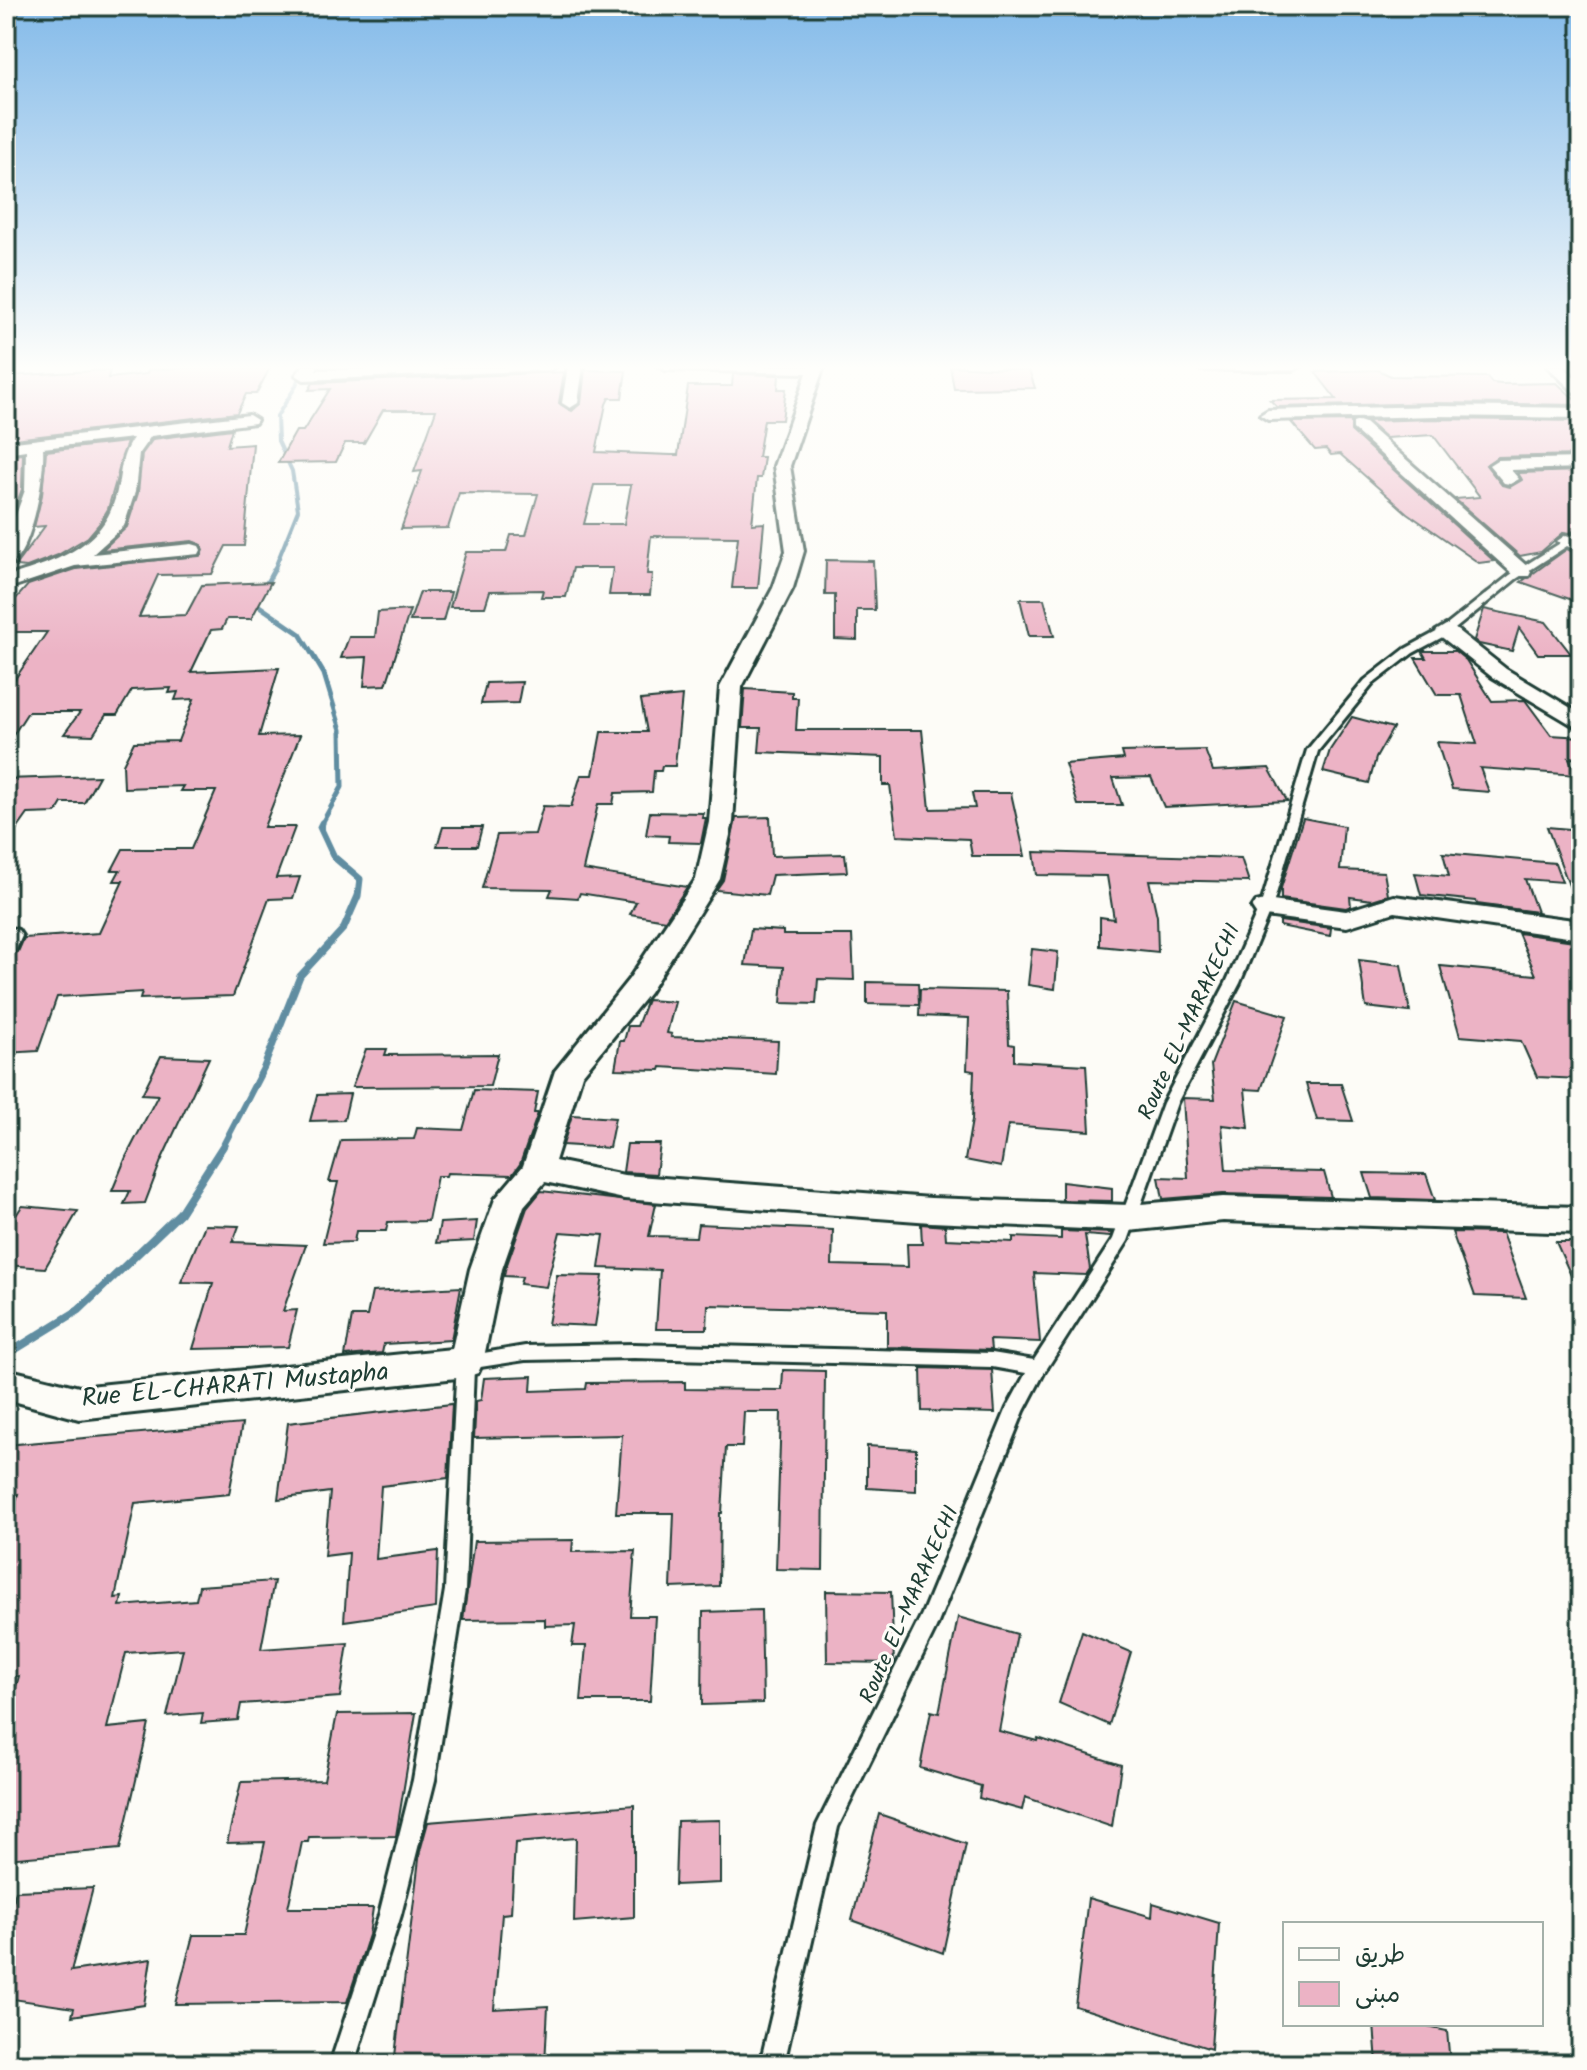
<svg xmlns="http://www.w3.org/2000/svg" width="1587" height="2070" font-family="Kalam,'Playpen Sans Arabic',sans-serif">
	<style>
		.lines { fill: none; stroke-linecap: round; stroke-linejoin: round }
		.stream-far3 { stroke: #608da1; stroke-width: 4 }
		.stream-far2 { stroke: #608da1; stroke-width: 5 }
		.stream-far1 { stroke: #608da1; stroke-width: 7 }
		.stream { stroke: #608da1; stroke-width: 8 }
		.building { fill: #ecb3c5; stroke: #1f3d34; stroke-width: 2; fill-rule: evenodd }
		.lane-casing { stroke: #1f3d34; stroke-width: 6 }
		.street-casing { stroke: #1f3d34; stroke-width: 6 }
		.lane { fill: #fdfcf7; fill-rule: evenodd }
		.street { fill: #fdfcf7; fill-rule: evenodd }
		.labels { text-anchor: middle; stroke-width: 6; stroke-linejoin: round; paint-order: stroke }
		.street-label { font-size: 22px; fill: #1f3d34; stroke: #fdfcf7 }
		.near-street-label { font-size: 26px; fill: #1f3d34; stroke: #fdfcf7 }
	</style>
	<rect width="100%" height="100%" fill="#fdfcf7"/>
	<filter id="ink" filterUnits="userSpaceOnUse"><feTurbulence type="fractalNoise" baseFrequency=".0125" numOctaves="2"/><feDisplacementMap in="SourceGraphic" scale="16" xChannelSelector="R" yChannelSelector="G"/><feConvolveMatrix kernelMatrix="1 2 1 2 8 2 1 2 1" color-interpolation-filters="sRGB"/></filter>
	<g filter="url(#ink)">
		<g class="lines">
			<path class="stream-far3" d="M274,570L298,510L292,471L278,441L277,416L296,386L302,366"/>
			<path class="stream-far2" d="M263,590L275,568
				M257,601L255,603L300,634L324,674L341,730L342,787L321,825"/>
			<path class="stream-far1" d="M222,1148L264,1067L300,976L344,928L358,896L360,879L334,857L320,827L322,823"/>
			<path class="stream" d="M6,1355L79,1310L180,1213L223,1146"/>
		</g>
		<path class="building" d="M206,366H271L256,394H246L237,413L6,440V376L110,370L108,378L146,374L149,370Z
			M950,366L1029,370L1035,388L954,389Z
			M585,370L626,371L622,398H609L606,404L596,452L671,455H678L688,386H732L733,374L779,375L778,389H786L782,420H764L758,457H764L761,478H757L752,524L764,523L758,588H732L738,537L651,536L647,574H652L650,595H609L613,568H573L566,597H541L543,590L490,591L485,607H450L466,552H506L511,535H526L538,494L459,493L448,528L401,529L422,471L414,472L436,410H383L364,443H345L336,462L278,463L296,431H303L330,389L309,390L313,383L564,372L559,403L572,411L581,403ZM594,485H631L624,524H584Z
			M1378,370L1391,376L1487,377L1492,383L1501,384L1557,383L1581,405L1435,403L1277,407L1270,400L1336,399L1315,372Z
			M1435,419L1581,421V455L1497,457L1486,465L1502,485L1510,487L1522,480L1518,473L1581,471V527L1570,533L1564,532L1541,552L1520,556L1455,499L1480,497L1433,435L1386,438L1367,421Z
			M1351,421V431L1494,561L1479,563L1407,513L1340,454L1331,455L1326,449L1315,450L1291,422Z
			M232,429L227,446L253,444L244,546H226L212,574L158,575L139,617L186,615L202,585L271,582L251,619H227L222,629L211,630L191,672L279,668L259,736L300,735L264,827H295L276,878L300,877L293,898L269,899L233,996L140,999L142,992L57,997L38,1051L6,1053V957L18,952L24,938L99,933L123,881H114L120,870H112L123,849H191L216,791H180L183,786L124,788L123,764L134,742L178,741L194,699L175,700L178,692L169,693L171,688L132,690L117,715H106L93,735L64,734L80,712H28L6,746V692L47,632H6V610L28,585L76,569L202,555V545L192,541L102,550L127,527L138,493L142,454L153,439Z
			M127,442L108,509L99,524L88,537L58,555L27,567L15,566L45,526L34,527L42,495L46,451Z
			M23,454L22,489L12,516H6V456Z
			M1567,549L1581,556V603L1521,582Z
			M826,560L873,561L875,610H857V640L835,639V595H825Z
			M420,592H451L443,621H410Z
			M1020,599H1044L1054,636H1029Z
			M1484,609L1546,622L1571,654H1538L1519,628L1512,651L1479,644L1474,640Z
			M410,610L386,685L364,686L367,657L341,658L349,637H375L378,612Z
			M1422,651H1455L1466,660L1492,701L1525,700L1551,735L1581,737V759L1569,758L1576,775L1480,768L1489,792L1452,789L1437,742L1477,744L1461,695H1437L1415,658H1426Z
			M522,682L518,703L481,704L486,683Z
			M745,689L792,692V698H798L796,730H922L930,809L975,808L972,793H1011L1025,856H972L969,839L897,836L890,785H883V757L759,752L761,728H742Z
			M682,696L675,766H662L661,771H654L652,792L615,793L613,804H598L583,870L687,887L665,920L630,914L636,902L580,893L578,898L549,896L552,889L482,888L497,835L535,834L543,806L571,807L581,775H593L601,732H647L641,700Z
			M1352,717L1393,728L1376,758L1369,783L1323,772L1330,750Z
			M1205,750L1213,771L1269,768L1287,801L1164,807L1151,777L1113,778L1122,805H1078L1065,764L1124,759L1122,752Z
			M99,776L84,803H62L56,813L28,814L6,845V779Z
			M650,812L703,813L702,818H706L701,843L668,842L669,836L646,835Z
			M770,817L772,856L845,854L847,872L772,875L767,895L716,890L723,880L736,818Z
			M1303,818L1344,826L1340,870L1384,872L1388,895L1372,900L1350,897L1351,906L1346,908L1281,899V888Z
			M443,827H482L477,846H437Z
			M1547,827L1581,830V911L1579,912Z
			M1034,852L1241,858L1249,882L1149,880L1157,916L1158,952L1100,946V917L1114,919L1107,876L1037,875Z
			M1443,853L1555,863L1562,882L1525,879L1537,912L1477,904L1476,901L1421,895L1415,873L1449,876Z
			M1280,921L1331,928L1330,936L1280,926Z
			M751,929L783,931V935H852L854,980L818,979L816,1004L781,1003L784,967L745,965Z
			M1518,933L1581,942V1079L1537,1077L1521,1041L1460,1036L1440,966L1536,975Z
			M1032,949L1058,952L1055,989L1028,985Z
			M1359,960L1401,965L1410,1012L1366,1007Z
			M867,982L918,983L919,1005L867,1004Z
			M920,989L1007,991L1009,1044L1014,1045V1061L1086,1065L1090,1131L1008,1125L1001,1167L965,1160L972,1120L974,1071L967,1070L969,1018L919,1016Z
			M647,1000L675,1002L667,1033L672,1034L671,1037L778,1041L776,1074L661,1067L660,1070L615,1069L620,1041H624L628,1026H637Z
			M1236,1001L1287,1016L1261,1090L1245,1089L1249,1128L1222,1125L1226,1170L1324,1172L1331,1197L1223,1194L1163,1199L1159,1177L1188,1178L1183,1098L1215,1099L1211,1065Z
			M366,1049H387L385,1055L498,1054L490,1086L352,1087Z
			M161,1056L209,1058L161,1161L145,1203L124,1204L130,1191H112L126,1157L158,1095L142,1094Z
			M1306,1084H1341L1353,1121L1317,1120Z
			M474,1090L538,1092L534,1113H538L520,1164L512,1175L447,1173L446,1176H437L428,1221L388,1222L386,1231H356L354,1242L323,1243L338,1182H329L341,1140L414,1139L417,1128L463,1130Z
			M350,1094L344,1120L310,1121L317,1095Z
			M572,1115L615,1118L609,1148L563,1145Z
			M627,1144H660L656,1174L623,1172Z
			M1364,1173L1426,1174L1435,1200L1372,1198Z
			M1062,1182L1112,1188V1201L1062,1200Z
			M541,1191L656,1204L649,1236L696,1237L698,1224L833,1230L832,1265L908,1267L907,1244H922L921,1224L945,1226L946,1239L1013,1242V1237L1061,1239V1231L1112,1233L1110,1237L1085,1235L1090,1269L1086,1275L1034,1273L1040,1342L990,1340L991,1350L887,1347V1310L708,1305L707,1329H656L660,1270L599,1268L604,1235L560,1232L546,1287L520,1284L522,1277L504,1276L505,1270L527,1208Z
			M22,1206L78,1211L45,1268L6,1265V1231Z
			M477,1221L474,1241L436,1243L440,1223Z
			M205,1225L239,1226L233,1242L306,1245L283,1311L297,1310L288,1347L193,1349L213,1283L181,1282Z
			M1452,1232L1502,1233L1526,1298L1475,1296Z
			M1556,1242H1581V1298Z
			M557,1275L603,1276L595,1326L548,1324Z
			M461,1287L451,1340L384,1344L382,1353L345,1356L352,1316H367L372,1292Z
			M921,1368L992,1370L995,1413L922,1411Z
			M783,1370L825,1371L823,1570L776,1569L781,1412H744L742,1447H726L722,1513H720L719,1586L671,1588L674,1513H616L622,1435L474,1438L476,1401L481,1400L484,1378L532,1376L531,1391L586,1389L587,1383L685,1382V1389L782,1390Z
			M452,1404L448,1478L381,1486L376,1559L438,1551L436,1608L344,1621L349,1553L324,1556L330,1492L278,1499L288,1423Z
			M242,1424L229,1494L135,1503L115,1598L122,1597L120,1606L196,1600L199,1586L274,1581L261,1649L348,1643L340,1697L241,1704L238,1720L201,1723L203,1713L167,1716L183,1649L126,1653L107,1728L149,1724L120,1849L6,1859V1721L19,1676H6V1536L18,1494L6,1496V1445Z
			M867,1446L916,1449V1491L867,1488Z
			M573,1540L572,1552L635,1551L630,1616H655L650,1701H581L586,1646H572L575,1625L545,1626V1619L463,1620L474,1541Z
			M826,1591L891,1592L894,1663L827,1662Z
			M761,1610L763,1703L702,1705L703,1612Z
			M958,1617L1017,1634L999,1731L1037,1741L1038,1738L1121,1765L1112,1827L1025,1797L1022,1810L979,1798L981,1786L920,1768L931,1711L939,1713Z
			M1082,1631L1131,1652L1109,1725L1059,1703Z
			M416,1713L396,1836L309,1837L308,1842H302L288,1908H373L369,1935L347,2002L175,2004L193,1935H244L265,1842L227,1843L241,1782L324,1780L337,1714Z
			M634,1805V1917L574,1922L576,1838L515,1843L511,1913L502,1914L494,2009L548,2006L545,2064H394L420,1851L428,1822Z
			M879,1814L966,1844L943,1953L852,1920Z
			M720,1820V1883L675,1885L677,1821Z
			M93,1888L71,1971L151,1959L144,2005L72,2016L74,2008L6,1998V1914H10L16,1891Z
			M1088,1898L1152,1917L1153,1903L1219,1923L1211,2049L1075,2006Z
			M1374,2024H1413L1447,2031L1450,2064H1377Z"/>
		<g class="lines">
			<g class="lane-casing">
				<path id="lane" d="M1581,530V537L1516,579L1450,633L1413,653L1373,684L1318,751L1274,901L1240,983L1177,1103L1128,1241L1044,1373L1024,1411L936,1628L838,1827L784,2064H760L817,1825L922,1614L1007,1408L1026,1373L992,1367L634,1358L525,1360L474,1368L465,1590L435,1780L401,1915L354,2064H330L379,1915L413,1780L445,1590L457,1362L460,1357L525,1346L634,1344L992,1353L1034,1360L1113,1239L1163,1103L1226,983L1262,901L1307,750L1365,680L1405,649L1442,629L1510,575Z"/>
			</g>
			<g class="street-casing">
				<path id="street" d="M303,366H318L316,370L557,366L550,370L304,380L296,375Z
					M568,366H583L578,403L570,408L562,403Z
					M658,366H824L790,466L804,551L793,588L742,687L733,822L720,879L649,993L582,1075L555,1161L624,1175L931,1198L1129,1205L1223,1197L1581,1207V1233L1223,1221L1129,1231L931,1222L624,1199L545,1182L524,1206L502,1269L483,1362L478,1373L466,1377L79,1419L6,1399V1369L79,1387L452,1349L470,1269L495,1199L523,1166L555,1071L629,979L696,879L709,822L720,687L773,588L786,551L774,466L807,373L665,370Z
					M1194,366H1301L1294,370H1201Z
					M1547,366H1563L1581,383V396L1576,394Z
					M1435,406L1581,408V418L1435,416L1268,420L1260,415L1268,410Z
					M249,415L257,420L255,423L151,436L139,453L135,492L124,526L93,554L192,544L199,546L201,550L199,554L75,566L6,589V577C55,561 105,548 117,491C122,469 120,457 133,438L43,448C45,472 32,560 6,567V542L25,490L26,450L6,453V443Z
					M1359,421L1365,423L1529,568L1531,572L1529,576H1515L1353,429V423Z
					M1581,458V468L1511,470L1519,479L1510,484L1504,483L1489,465L1497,460Z
					M1566,535L1581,540V553L1557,541Z
					M1446,625L1453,627L1506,669L1581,714V730L1492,677L1439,635L1436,631Z
					M1394,896L1581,921V939L1395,912L1347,927L1265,916L1256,914L1252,908L1256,902L1265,900L1346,911Z
					M6,927L18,930L22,936L15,951L6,954Z"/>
			</g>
			<use href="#lane" class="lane"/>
			<use href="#street" class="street"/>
		</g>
	</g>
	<linearGradient id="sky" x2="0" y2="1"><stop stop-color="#83bae9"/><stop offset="0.56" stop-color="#fefefb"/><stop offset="1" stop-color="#fefefb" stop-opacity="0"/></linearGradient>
	<rect width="1587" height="656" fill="url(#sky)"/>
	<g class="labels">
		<g class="street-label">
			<text transform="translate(1188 1021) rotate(-65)" y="8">Route EL-MARAKECHI</text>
			<text transform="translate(908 1604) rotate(-66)" y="8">Route EL-MARAKECHI</text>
		</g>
		<g class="near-street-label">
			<text transform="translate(235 1384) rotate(-5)" y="9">Rue EL-CHARATI Mustapha</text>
		</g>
	</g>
	<rect width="1587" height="2070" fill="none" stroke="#fdfcf7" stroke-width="32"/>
	<rect x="16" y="16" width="1555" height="2038" fill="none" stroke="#1f3d34" stroke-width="3" filter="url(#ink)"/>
	<rect x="1283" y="1922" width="260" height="104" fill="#fdfcf7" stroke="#a4b0a9" stroke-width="2"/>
	<rect x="1299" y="1948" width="40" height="12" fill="#fdfcf7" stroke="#a4b0a9" stroke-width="2"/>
	<text x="1355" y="1962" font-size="24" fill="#1f3d34">طريق</text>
	<rect x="1299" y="1982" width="40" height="24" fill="#ecb3c5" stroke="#a4b0a9" stroke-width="2"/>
	<text x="1355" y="2002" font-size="24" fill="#1f3d34">مبنى</text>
</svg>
